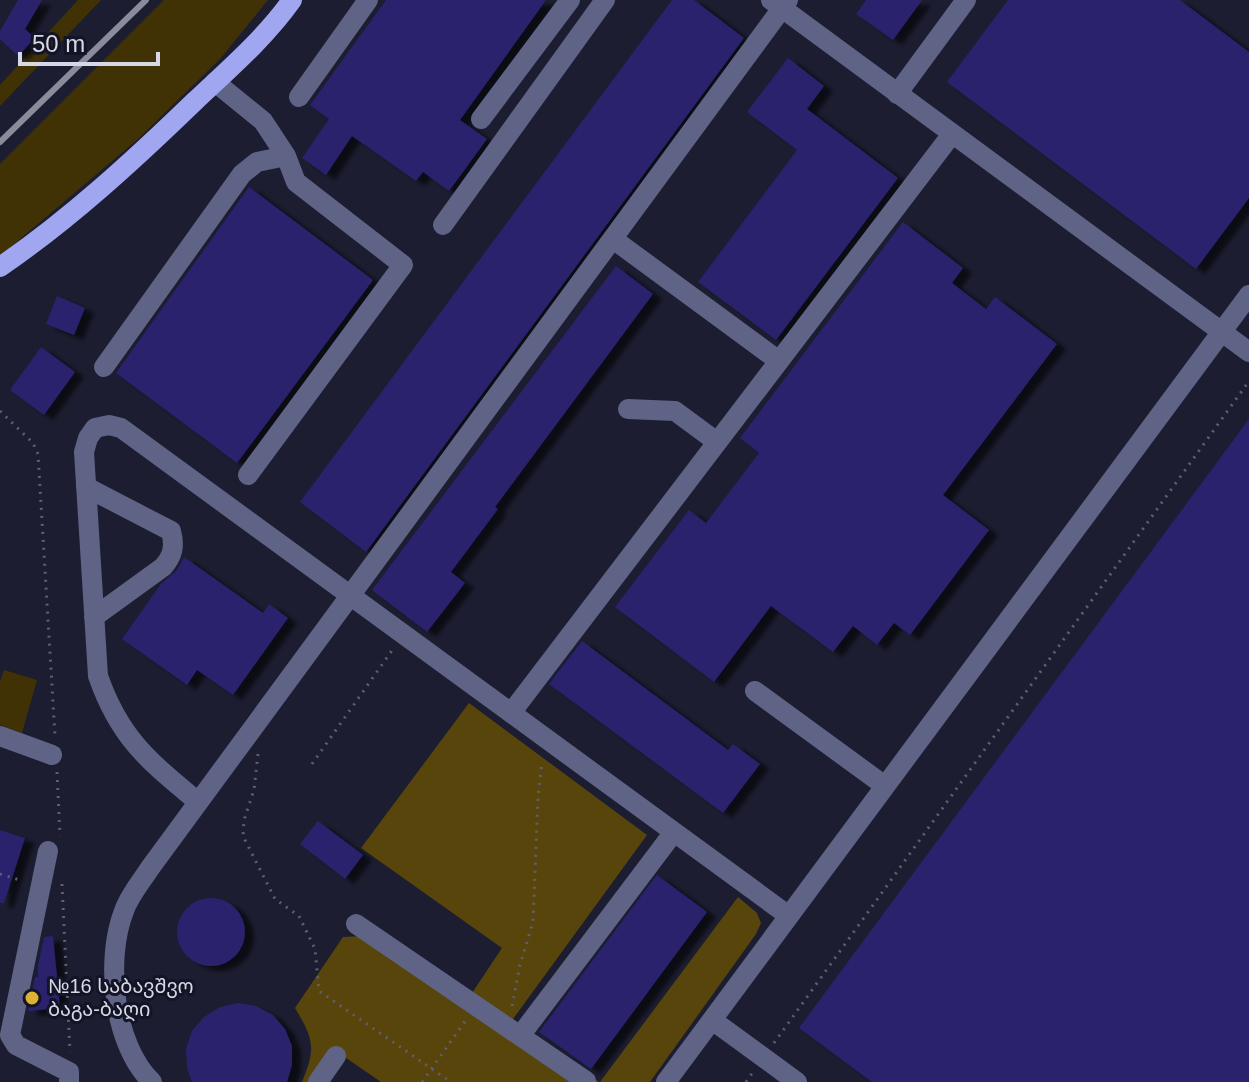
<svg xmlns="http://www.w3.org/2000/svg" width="1249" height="1082" font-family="Arial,'Noto Sans Georgian',sans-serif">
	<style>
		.green { fill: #413206 }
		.forest { fill: #58450c }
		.building { fill: #29226d; filter: url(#shadow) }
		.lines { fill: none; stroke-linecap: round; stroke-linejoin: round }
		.path { stroke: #5e5f70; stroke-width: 3; stroke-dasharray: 2 6; stroke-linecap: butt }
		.minor { stroke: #5f6386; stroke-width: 20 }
		.major { stroke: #a1a6f0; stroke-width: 20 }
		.rail { stroke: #8a8b9b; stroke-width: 6 }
		.poi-dot { fill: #ddb133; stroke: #131426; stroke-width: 3 }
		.labels { text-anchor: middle; stroke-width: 6; stroke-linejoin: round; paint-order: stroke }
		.poi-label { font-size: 20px; fill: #d6d8e5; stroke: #131426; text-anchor: start }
	</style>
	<defs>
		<filter id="shadow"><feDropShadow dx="9" dy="5" stdDeviation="2" flood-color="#0009"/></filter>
	</defs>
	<rect width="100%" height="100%" fill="#1c1d30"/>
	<path class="green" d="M78,0H101L0,106V85Z
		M164,0H268L220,59L137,140L0,256V164Z
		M4,670L37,680L22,733L0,725V681Z"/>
	<path class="forest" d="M469,703L647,835L513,1019L599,1082H381L333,1049L309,1082H302C316,1048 314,1040 295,1008L343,937L365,936L464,1005L502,948L361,848Z
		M738,897L757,913L761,923L756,934L650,1082H600Z"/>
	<path class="building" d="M18,0H42L25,29L35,38L18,56L0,39V31Z
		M386,0H546L460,120L487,139L449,191L423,172L416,181L352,136L326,175L302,158L329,119L310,105Z
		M672,0H694L744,38L366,552L300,502Z
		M866,0H922L893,40L856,14Z
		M1008,0H1180L1249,52V198L1196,269L947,82Z
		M788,58L824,86L807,109L898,178L776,340L698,282L797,150L747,112Z
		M249,187L373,280L237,463L116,373Z
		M903,222L963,268L952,283L986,309L995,297L1057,344L943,495L989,530L910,635L894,623L877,645L853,626L833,652L771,606L714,682L615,607L689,510L706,523L759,453L740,438Z
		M616,266L653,294L495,507L498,509L451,572L465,583L427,632L372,590Z
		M57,296L85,308L74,335L46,324Z
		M41,347L75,372L44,415L10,390Z
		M1249,419V1082H872L799,1028Z
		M184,557L263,613L269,604L288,618L233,695L197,670L187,685L122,639L161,584L177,570Z
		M582,641L728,750L733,744L760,764L723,813L549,684Z
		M318,821L363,855L345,879L300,844Z
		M0,830L25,838L4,903H0Z
		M657,875L707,912L591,1069L539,1032Z
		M177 932a34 34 0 1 1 68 0a34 34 0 1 1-68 0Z
		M53,936L60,1008L28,1011L35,977H38V966L44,937Z
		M238,1003L256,1006L273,1015L285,1029L292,1046V1065L287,1082H192L187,1068L186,1049L192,1031L204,1017L220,1007Z"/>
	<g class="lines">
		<path class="path" d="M0,411L33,443L38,454L55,736
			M258,754L254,790L244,820L243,836L275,899L299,916L315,949L319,991L451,1082
			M312,764L393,649
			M57,772L60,836
			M0,874L23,881
			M62,884L70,1052
			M512,1006L520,965L533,922L538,797L542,761
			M774,1043L1249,381
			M422,1082L466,1020
			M746,1082L753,1072"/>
		<path class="minor" d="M771,0L1249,352
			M215,82L263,121L286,156L296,182L403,265L248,475
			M897,94L966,0
			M299,97L368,0
			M481,119L570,0
			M443,225L605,0
			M613,239L779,361
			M104,367L242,174L257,162L286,156
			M628,409L675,411L717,442
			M86,487L171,531C175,546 173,556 163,567L94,617
			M755,691L885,786
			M511,713L952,134
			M0,736L52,755
			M198,802C149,761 120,739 98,676L84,452L88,438L95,428L109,425L121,428L789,916
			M48,851L10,1035L16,1045L69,1072V1082
			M356,924L586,1081
			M712,1020L797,1082
			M520,1036L674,832
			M152,1082C113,1045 105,959 124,911C129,896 141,882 150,868L788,0
			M318,1082L336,1056
			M666,1082L1249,295"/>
		<path class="major" d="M0,267C70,219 134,160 195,101C229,69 265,38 292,0"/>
		<path class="rail" d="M0,142L146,0"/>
	</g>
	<circle class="poi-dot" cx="32" cy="998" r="8"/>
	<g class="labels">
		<g class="poi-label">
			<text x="48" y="993">№16 საბავშვო<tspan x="48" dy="23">ბაგა-ბაღი</tspan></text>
		</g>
	</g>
	<path d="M20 52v12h138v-12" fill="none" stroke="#d6d8e5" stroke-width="4"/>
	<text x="32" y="52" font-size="24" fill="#d6d8e5" stroke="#131426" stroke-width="6" paint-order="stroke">50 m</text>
</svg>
